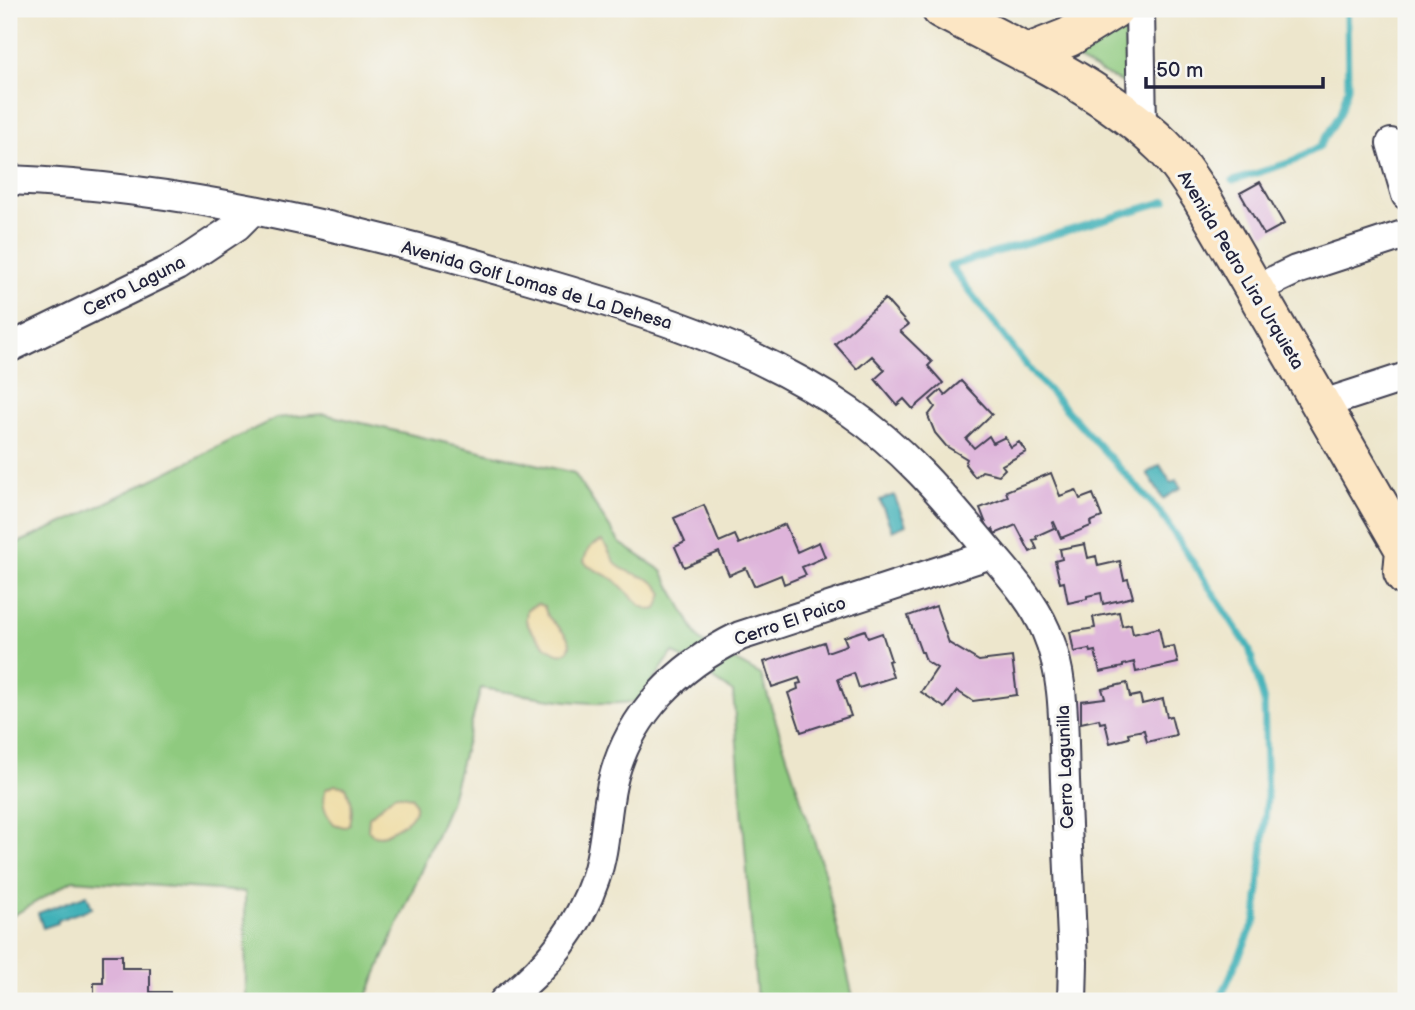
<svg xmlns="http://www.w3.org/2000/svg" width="1415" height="1010" font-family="'Balsamiq Sans',sans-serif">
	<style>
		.green { fill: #8fca7f; stroke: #58765d; stroke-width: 2 }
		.sand { fill: #eeda9e; stroke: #887e6c; stroke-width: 2 }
		.water { fill: #40b1b8; stroke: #316a7a; stroke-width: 2 }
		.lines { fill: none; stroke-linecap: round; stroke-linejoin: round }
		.stream { stroke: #40b1b8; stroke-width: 7 }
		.building { fill: #deb4da }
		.minor-casing { stroke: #403f51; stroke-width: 32 }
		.secondary-casing { stroke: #403f51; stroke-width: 42 }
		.minor { stroke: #fff; stroke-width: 28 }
		.secondary { stroke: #fce6c4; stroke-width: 38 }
		.labels { text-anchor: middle; stroke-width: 6; stroke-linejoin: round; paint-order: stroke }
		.street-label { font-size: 18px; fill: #22223b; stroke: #f6f6f2 }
	</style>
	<rect width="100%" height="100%" fill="#f6f6f2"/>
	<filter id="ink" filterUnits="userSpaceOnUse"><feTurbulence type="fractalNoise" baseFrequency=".0143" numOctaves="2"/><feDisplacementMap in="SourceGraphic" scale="14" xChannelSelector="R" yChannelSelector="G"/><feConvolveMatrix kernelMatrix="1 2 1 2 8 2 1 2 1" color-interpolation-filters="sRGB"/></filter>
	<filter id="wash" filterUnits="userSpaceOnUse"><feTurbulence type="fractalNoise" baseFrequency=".00686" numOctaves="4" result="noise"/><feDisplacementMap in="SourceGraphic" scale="28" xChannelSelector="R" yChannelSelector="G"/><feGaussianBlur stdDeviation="1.57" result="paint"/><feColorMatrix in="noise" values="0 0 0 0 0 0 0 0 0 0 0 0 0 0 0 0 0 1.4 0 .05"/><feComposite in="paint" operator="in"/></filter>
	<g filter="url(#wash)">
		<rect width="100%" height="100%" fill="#ede6cc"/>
		<path class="green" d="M1125,19L1126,85L1068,55Z
			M324,414L574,473L620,543L662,571L700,641L761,675L824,871L854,1001H757L733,692L673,652L639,701C589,709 532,695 481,688L450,803L365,1001H246L245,892L73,880L9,918V547L83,514L276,418Z"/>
		<path class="sand" d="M602,541C610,549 611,561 621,568C637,577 653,575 663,594L657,609L650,610L641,606L615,580L588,566L584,561C587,549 590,545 602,541Z
			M537,604L544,606C545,609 546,613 548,616C553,624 580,642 566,652C555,660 528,631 526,620C526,618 527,610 527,609Z
			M335,785L346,787C351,799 352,812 349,824L344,827L334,824C324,813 320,802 326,789Z
			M395,794L412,797C425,818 396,828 381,836L373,835L368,830L369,817Z"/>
		<path class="water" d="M1160,465L1171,483L1176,480L1181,488L1163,499L1147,473Z
			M894,495L906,525L892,531L880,500Z
			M87,895L92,908L58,920V923L43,928L38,913Z"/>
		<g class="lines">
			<path class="stream" d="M1233,181L1294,161L1320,146L1340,114L1348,87L1347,9
				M1166,201L950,266L1030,370L1160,512L1249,648L1264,702L1267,798L1256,919L1219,1001"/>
		</g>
		<g id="blocks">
			<path class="building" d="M1260,182L1284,224L1264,235L1240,193Z
				M885,299L908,325L900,331L932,362L928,366L943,383L913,409L904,399L897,405L875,379L885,370L872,356L857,369L835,344Z
				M961,381L992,414L966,439L974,448L989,436L993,443L1005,437L1011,447L1019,442L1026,452L1002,465L1005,469L999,475L982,471L975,477L965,464L967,459L946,446L935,433L928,416L935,407L930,400L941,390L945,395Z
				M1051,473L1060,496L1076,490L1080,499L1093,494L1102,517L1090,522L1091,526L1061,538L1054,522L1052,523L1054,528L1036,536L1037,539L1033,540L1037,549L1030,552L1016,525L995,534L993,529L989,531L980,508L1008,497L1006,491Z
				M704,505L719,542L735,535L739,544L785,524L797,552L819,542L825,557L802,567L806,575L784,584L781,575L754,586L746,568L729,575L719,552L684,567L675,547L685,542L674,518Z
				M1085,544L1088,558L1096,556L1098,566L1120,561L1124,580L1128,579L1133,597L1103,604L1101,593L1087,596V599L1068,603L1064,582L1060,583L1055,561L1062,559L1060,549Z
				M936,606L949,643L979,661L1012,657L1017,695L973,701L957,691L945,708L921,692L937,668L926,661L923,652H921L908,616Z
				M1119,612L1122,626L1131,624L1133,634L1159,628L1163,648L1174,646L1178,663L1136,672L1134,662L1123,665V667L1100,672L1095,651L1090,652L1089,649L1074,652L1070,632L1095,628L1093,617Z
				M865,630L868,638L882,633L891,660L888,661L893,677L859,688L854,673L838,679L851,716L801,732L788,693L798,689L797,684L801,683L799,678L772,687L764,662L824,642L827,652L847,645L844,637Z
				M1127,683L1130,697L1140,695L1142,704L1163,699L1167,717L1171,716L1176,735L1147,742L1144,730L1128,733L1129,738L1110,743L1105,722L1100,723L1099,719L1081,723V701L1105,698L1102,689Z
				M103,955H122V968H150V992H170V995H207V1001H94V983H103Z"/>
		</g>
	</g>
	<g filter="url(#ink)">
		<use href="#blocks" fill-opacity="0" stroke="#403f51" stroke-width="2"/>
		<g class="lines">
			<g class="minor-casing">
				<path id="minor" d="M1140,9L1142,127
					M1391,143L1406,195
					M9,180C185,187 361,230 529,279C641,311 754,345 850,412C901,447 940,492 979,539C1003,568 1031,596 1046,631C1066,677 1063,730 1065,780C1068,841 1070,901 1073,962L1072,1001
					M1254,290L1296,270L1406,234
					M9,348L177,266L237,226L252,211
					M1320,405L1406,377
					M504,1001C546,969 578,929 595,879C606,848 605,816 612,784C628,715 678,666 740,636L991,554"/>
			</g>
			<g class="secondary-casing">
				<path id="secondary" d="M941,9C1015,48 1102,87 1163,146C1178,161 1189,179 1201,197L1405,550L1403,572L1406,577
					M1026,54L1069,37L1114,9"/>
			</g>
			<use href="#minor" class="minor"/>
			<use href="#secondary" class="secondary"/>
		</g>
	</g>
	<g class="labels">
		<g class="street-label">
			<text transform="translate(1241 270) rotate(59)" y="6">Avenida Pedro Lira Urquieta</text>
			<text transform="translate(537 285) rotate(16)" y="6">Avenida Golf Lomas de La Dehesa</text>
			<text transform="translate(134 286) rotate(-27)" y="6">Cerro Laguna</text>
			<text transform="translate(790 621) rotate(-19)" y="6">Cerro El Paico</text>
			<text transform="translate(1065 767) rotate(-92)" y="6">Cerro Lagunilla</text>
		</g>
	</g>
	<rect width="1415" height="1010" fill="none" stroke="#f6f6f2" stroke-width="35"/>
	<path d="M1146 77v10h177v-10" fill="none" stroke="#22223b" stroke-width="3.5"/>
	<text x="1156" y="77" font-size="21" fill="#22223b" stroke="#f6f6f2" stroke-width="5" paint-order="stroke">50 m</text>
</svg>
